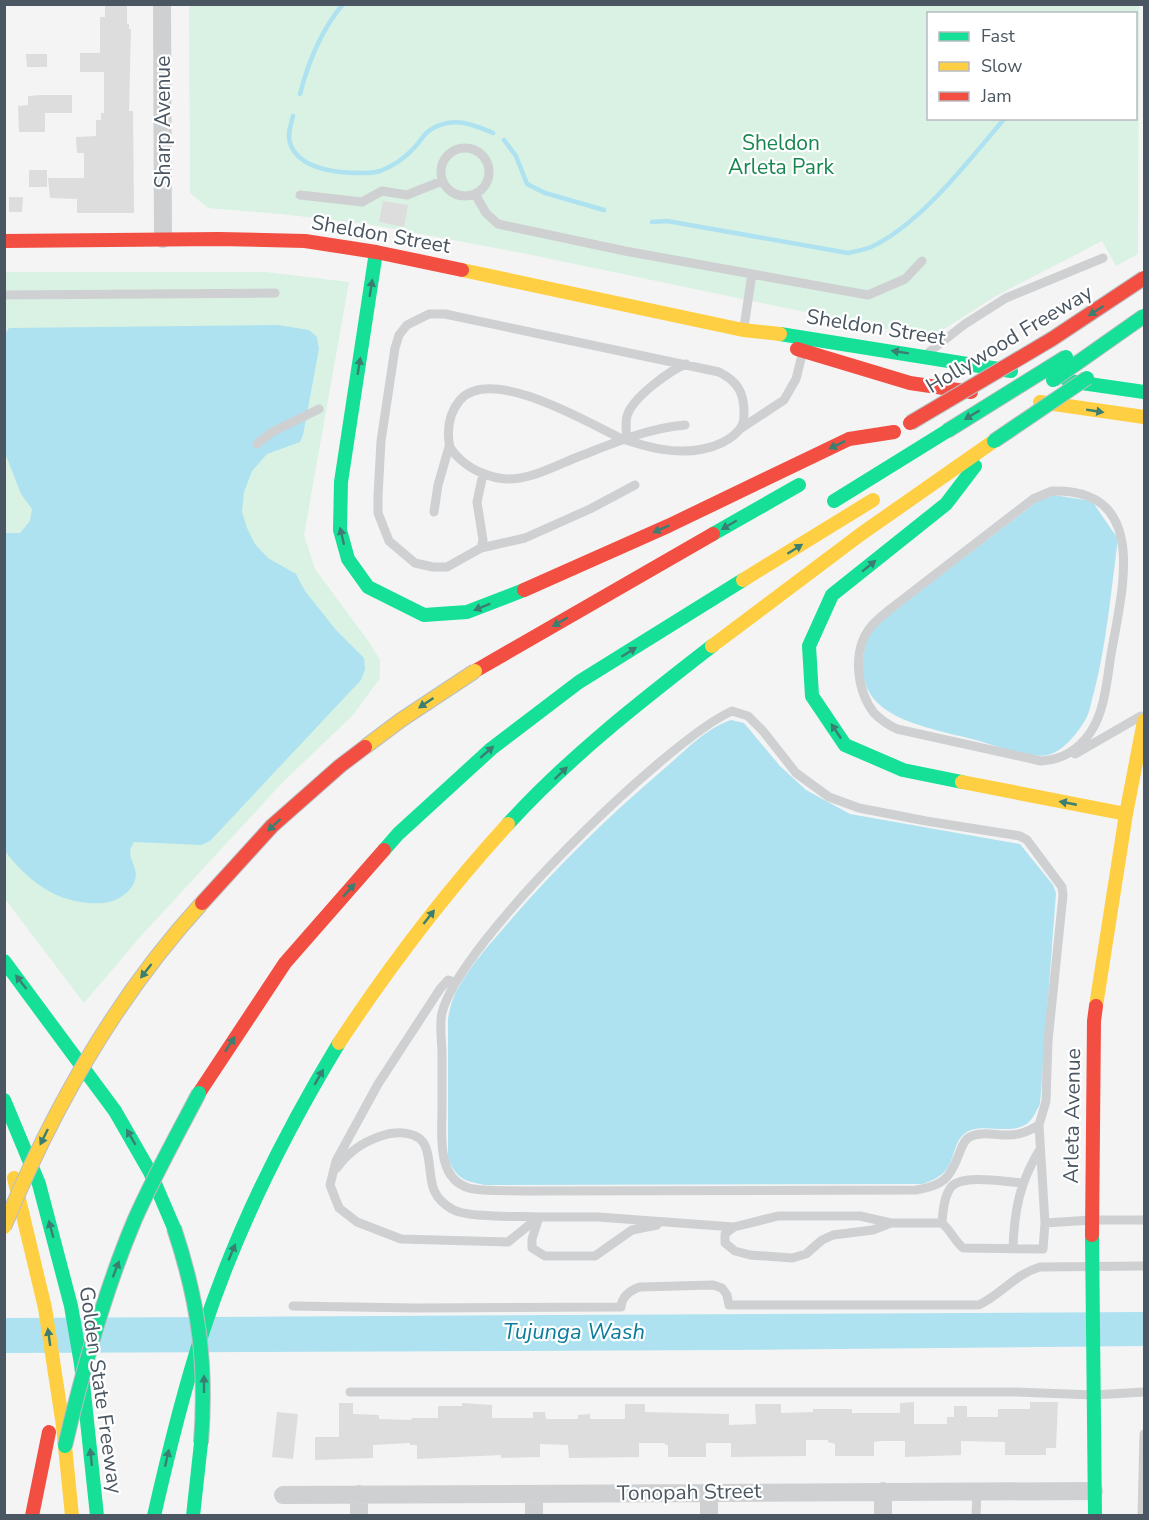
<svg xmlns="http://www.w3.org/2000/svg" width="1149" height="1520" font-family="'Nunito Sans',sans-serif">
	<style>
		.green { fill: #d9f2e3; fill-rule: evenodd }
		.water { fill: #aee2f0 }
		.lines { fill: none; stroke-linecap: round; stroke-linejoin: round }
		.stream { stroke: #aee2f0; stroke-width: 4.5 }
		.building { fill: #ddddde }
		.lane { stroke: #ced0d2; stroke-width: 9 }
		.street { stroke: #ced0d2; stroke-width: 18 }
		.fast { stroke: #16e098; stroke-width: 14 }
		.slow { stroke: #ffcf43; stroke-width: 14 }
		.jam { stroke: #f24e42; stroke-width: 14 }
		.fast-bridge-casing { stroke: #b9bec3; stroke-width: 16; stroke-linecap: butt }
		.slow-bridge-casing { stroke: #b9bec3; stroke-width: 16; stroke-linecap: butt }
		.jam-bridge-casing { stroke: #b9bec3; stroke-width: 16; stroke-linecap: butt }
		.fast-bridge { stroke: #16e098; stroke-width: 14 }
		.slow-bridge { stroke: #ffcf43; stroke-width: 14 }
		.jam-bridge { stroke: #f24e42; stroke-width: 14 }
		.oneway { fill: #3a7f72 }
		.labels { text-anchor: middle; stroke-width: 4.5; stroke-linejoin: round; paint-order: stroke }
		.street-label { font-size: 21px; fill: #4a5661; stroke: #fff }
		.park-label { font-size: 21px; fill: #17864f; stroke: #fff }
		.water-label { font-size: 22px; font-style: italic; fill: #0c7c9b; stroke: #fff }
	</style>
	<rect width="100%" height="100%" fill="#f4f4f4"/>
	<path class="green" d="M189,5H1139L1138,254L1116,266L1102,241L996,296L930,338L527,254L367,224L281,214L208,208L190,193ZM928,14H1136V118H928Z
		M5,272H265L349,282L304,535L315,569L369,642L380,660V678L353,715L282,783L140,937L84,1003L5,899Z"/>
	<path class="water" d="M278,325L309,330L317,337L319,349L303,435L300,442L267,454L252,471L244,492L242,512L247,528L255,544L268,558L296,574L305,591L336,630L364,658L365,669L361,680L210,841L201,845L134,842C122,859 143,866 133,885C127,895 115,902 103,903C61,906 29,883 5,851V533H20L30,521L32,509L21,494L5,453V334L9,328Z
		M1047,494L1092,501L1118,539C1111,590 1107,642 1094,692C1091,701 1090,714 1084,722C1076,735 1063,751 1048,755C1032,759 993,745 976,740C914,724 837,715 871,629Z
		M731,720L744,723L780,766L806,790L850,814L1020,844L1053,885L1056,893L1040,1104C1037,1109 1034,1117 1030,1121C1012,1139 979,1119 963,1135C958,1139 956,1147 954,1152C948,1172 943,1176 923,1184L485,1185C464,1181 457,1179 448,1159V1019C450,1007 453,995 460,985C473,962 491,943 508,923C556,867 609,816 665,768C685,751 705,729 731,720Z
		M1144,1312V1346L726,1350L5,1353L4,1318Z"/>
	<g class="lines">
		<path class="stream" d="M300,94C308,63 322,29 343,4
			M293,116C291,125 287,134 290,143C299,170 337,173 362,173C367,173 374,173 380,171C393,166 404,159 414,148C424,137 424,131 440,125C458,118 477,126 493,133
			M504,140L516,156L527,184L545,193L604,210
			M652,222L667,221L848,253C856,251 864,250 871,247C921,224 969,160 1005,118"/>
	</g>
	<path class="building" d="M105,4H127V24H129V29H131L129,111H133L134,213H77V199L50,198L48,178H84V153H77L76,137L96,136V120H101V113H104V72H80V53H100V17H105Z
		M26,54H47V67H27Z
		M41,95H72V113H45V132H19L18,106L28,105V96Z
		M29,170H47V187H29Z
		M9,197H23L22,212H9Z
		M383,201L408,205L404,227L379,222Z
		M914,1402V1424H947V1417H954V1406H967V1417H998V1409H1030V1402H1058L1056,1448H1046V1455H1005V1442L961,1441V1455L905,1457V1441H881L874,1442V1456H835V1444L828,1442V1440H806V1456L731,1457V1443H706V1457H668V1445H665V1443H639V1457L569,1458L568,1445L540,1444V1457L501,1458V1455L417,1459V1445H410V1443L373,1445V1458L315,1460V1437H339V1403H353V1414L379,1415V1419L411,1420L412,1418H438V1406H462V1403L492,1405V1418H533V1412H545L546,1419H578V1415L590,1414V1419H625V1404H645V1412L729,1414V1425L756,1424L755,1404H781V1413L813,1412V1409H852V1413H900V1403Z
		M277,1412L298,1414L293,1459L272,1457Z"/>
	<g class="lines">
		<path class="lane" d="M441 172a24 24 0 1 1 48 0a24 24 0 1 1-48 0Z
			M475,194L486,213L498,224L625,251L868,295L905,279L922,261
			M300,195L362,202L382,191L407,195L442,181
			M4,295L275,293
			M744,327L752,274
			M929,352L965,324L1006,298L1103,258
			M740,429L784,400L796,379L803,351
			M626,440C627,432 625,423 627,416C632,398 669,371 686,364
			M257,444L272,432L319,409
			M635,485L590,509L525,538L481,548L447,567H433L415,563L389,541L378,513V496L381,441L395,348L399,335L407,325L429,314H445L719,372C737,381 744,392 744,412C744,419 744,425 739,430C731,440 715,447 703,449C675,455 646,447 620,438C587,422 491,365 460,400C450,412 447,426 449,442C449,450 456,455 461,460C473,471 491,478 507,479C533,479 557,465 580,456C614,443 649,428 685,425
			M1052,491C1149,488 1123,587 1112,649C1107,676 1106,710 1090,733C1078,750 1062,760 1041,761L897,729C888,725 881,720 874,713C857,691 852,652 869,629C874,622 882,616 889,610L1033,499Z
			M434,512L438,485L449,447
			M481,548L483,540L477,502L483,474
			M732,711L748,716L763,731L796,773L829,797L859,808L926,821L1020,836L1027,840L1062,887L1063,895L1048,1041L1046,1101L1039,1125C1032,1129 1026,1133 1018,1134C1003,1138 981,1129 968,1138C963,1142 961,1149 959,1154C950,1179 942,1186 916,1190L528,1191C513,1190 481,1192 469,1188C436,1179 442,1134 442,1108C442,1090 442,1072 442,1054C442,1041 439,1025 442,1013C458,944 667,740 732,711Z
			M1075,754L1141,716
			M455,982L448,980L440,989L378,1084L336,1161L330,1185L339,1208L357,1222L401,1239L508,1242L539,1217H598L734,1227L778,1216H860L891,1223H942C951,1231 954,1240 963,1248L1043,1249L1045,1223L1039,1125
			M337,1168C348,1152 363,1142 381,1136C395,1131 420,1130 426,1148C434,1172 424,1193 452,1209C466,1218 520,1216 539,1217L532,1239V1248L545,1256H595L632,1230L657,1225
			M942,1223C943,1211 944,1195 952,1186C964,1174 1006,1182 1023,1183
			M1045,1223L1092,1220H1144
			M734,1227L725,1234V1243L735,1251L750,1255L792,1258L806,1254L822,1240L833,1235L873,1230L891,1223
			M1013,1249C1014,1210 1020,1182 1040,1149
			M293,1306L415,1308L621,1307C622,1296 631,1290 640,1287L713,1285L722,1288L727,1295L729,1305H979C1002,1294 1015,1274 1040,1267L1144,1266
			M350,1392H1015L1093,1395L1144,1392
			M976,1516L977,1491
			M1142,1516L1144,1434"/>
		<path class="street" d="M162,4L163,239
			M883,1491V1516
			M709,1492V1516
			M359,1494V1516
			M534,1494V1516
			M283,1495L1094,1491"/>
		<path class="fast" d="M376,252L341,482L340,530L348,559L368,587L424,615L467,612L524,590
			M780,334L1011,371
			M1068,381L1144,392
			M834,501L947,431
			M713,534L799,485
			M962,782L903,770L845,745L812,696L809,646L832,595L946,504L975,466
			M508,824C569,757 641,701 712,646
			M384,850L398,834L491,749L579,682L743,580
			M4,961L115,1111L150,1172L174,1228
			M4,1100L39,1184L71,1306L81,1364L97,1516
			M1092,1235L1095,1516
			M154,1516C168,1454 183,1392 203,1331C236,1230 284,1134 339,1043
			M193,1516L201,1443"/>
		<path class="slow" d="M462,270L743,330L780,334
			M1040,402L1144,417
			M743,580L873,500
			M712,646L861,534L994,441
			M962,782L1126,814
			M1096,1006L1126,814L1144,721
			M339,1043C391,964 445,893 508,824
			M14,1178L45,1308L63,1426L72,1516"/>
		<path class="jam" d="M4,241L219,239L305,241L376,252L462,270
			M797,349L910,383L971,392
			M524,590L668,526L849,439L894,432
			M475,671L713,534
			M199,1093L285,963L384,850
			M1092,1235L1094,1021L1096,1006
			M32,1516L49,1432"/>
		<g class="fast-bridge-casing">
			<path id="fast-bridge" d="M1053,380L1144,316
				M947,431L1066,357
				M994,441L1087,378
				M174,1228C199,1303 207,1364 201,1443
				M65,1446C83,1369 104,1292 135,1219C154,1176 177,1135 199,1093"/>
		</g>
		<g class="slow-bridge-casing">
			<path id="slow-bridge" d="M365,747L401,720L475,671
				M4,1227C52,1110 116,997 202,903"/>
		</g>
		<g class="jam-bridge-casing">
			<path id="jam-bridge" d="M910,423L1052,339L1144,278
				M202,903L272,826L340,766L365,747"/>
		</g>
		<use href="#fast-bridge" class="fast-bridge"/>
		<use href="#slow-bridge" class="slow-bridge"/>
		<use href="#jam-bridge" class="jam-bridge"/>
	</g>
	<defs><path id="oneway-solid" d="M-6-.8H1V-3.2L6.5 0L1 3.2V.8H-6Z" transform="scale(1.5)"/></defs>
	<g class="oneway">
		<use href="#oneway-solid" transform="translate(371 288) rotate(-81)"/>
		<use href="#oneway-solid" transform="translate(1096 311) rotate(147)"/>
		<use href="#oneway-solid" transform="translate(900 352) rotate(-171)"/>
		<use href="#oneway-solid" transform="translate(359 366) rotate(-81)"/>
		<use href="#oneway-solid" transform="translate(1095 411) rotate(9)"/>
		<use href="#oneway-solid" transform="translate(972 415) rotate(149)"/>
		<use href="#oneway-solid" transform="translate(837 445) rotate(154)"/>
		<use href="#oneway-solid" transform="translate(729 525) rotate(150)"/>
		<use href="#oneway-solid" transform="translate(661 529) rotate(156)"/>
		<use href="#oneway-solid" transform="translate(342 536) rotate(-103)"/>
		<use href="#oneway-solid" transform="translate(795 549) rotate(-32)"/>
		<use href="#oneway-solid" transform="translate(869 566) rotate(-39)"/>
		<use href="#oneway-solid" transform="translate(482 607) rotate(158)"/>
		<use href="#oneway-solid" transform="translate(560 622) rotate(150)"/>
		<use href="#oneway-solid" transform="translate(629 652) rotate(-32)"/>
		<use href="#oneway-solid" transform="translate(426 703) rotate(146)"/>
		<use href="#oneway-solid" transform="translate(836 731) rotate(-124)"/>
		<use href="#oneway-solid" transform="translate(487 752) rotate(-41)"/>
		<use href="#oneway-solid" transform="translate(561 773) rotate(-44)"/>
		<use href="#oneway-solid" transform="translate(1068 803) rotate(-169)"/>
		<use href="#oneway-solid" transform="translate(274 825) rotate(136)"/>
		<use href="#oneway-solid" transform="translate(349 890) rotate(-49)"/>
		<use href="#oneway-solid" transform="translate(429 917) rotate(-52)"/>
		<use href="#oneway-solid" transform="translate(146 971) rotate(128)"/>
		<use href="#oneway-solid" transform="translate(21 982) rotate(-128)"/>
		<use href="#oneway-solid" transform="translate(230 1044) rotate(-57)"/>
		<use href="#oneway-solid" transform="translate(319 1077) rotate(-60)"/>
		<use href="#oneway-solid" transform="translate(44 1137) rotate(116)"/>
		<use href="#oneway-solid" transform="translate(131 1137) rotate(-120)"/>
		<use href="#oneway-solid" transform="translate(51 1229) rotate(-105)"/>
		<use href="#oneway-solid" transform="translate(232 1252) rotate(-67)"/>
		<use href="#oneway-solid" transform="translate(116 1269) rotate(-69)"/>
		<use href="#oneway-solid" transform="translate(49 1337) rotate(-98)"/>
		<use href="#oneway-solid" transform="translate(204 1384) rotate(-90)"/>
		<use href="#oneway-solid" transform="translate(91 1457) rotate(-96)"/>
		<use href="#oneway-solid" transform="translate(167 1458) rotate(-77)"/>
	</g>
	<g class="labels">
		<g class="street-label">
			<text transform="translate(163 122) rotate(-90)" y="7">Sharp Avenue</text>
			<text transform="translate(381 234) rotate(10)" y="7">Sheldon Street</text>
			<text transform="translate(876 327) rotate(9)" y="7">Sheldon Street</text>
			<text transform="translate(1009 339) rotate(-31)" y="7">Hollywood Freeway</text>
			<text transform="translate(1072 1116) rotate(-89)" y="7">Arleta Avenue</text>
			<text transform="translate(101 1390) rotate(82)" y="7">Golden State Freeway</text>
			<text transform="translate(689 1492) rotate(-1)" y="7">Tonopah Street</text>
		</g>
		<g class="park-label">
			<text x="781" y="150">Sheldon<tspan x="781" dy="24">Arleta Park</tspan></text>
		</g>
		<g class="water-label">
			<text x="574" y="1339">Tujunga Wash</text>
		</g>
	</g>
	<rect width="1149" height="1520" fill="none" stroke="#4a5661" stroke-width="12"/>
	<rect x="927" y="12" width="210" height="108" fill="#ffffff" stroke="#b7bbc0" stroke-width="1.5"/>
	<rect x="939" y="32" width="30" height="9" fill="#16e098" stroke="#b7bbc0" stroke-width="1.5"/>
	<text x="981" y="42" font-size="18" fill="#4a5661">Fast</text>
	<rect x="939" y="62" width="30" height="9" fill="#ffcf43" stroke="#b7bbc0" stroke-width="1.5"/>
	<text x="981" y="72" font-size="18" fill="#4a5661">Slow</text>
	<rect x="939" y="92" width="30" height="9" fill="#f24e42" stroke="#b7bbc0" stroke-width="1.5"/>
	<text x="981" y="102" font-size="18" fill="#4a5661">Jam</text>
</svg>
